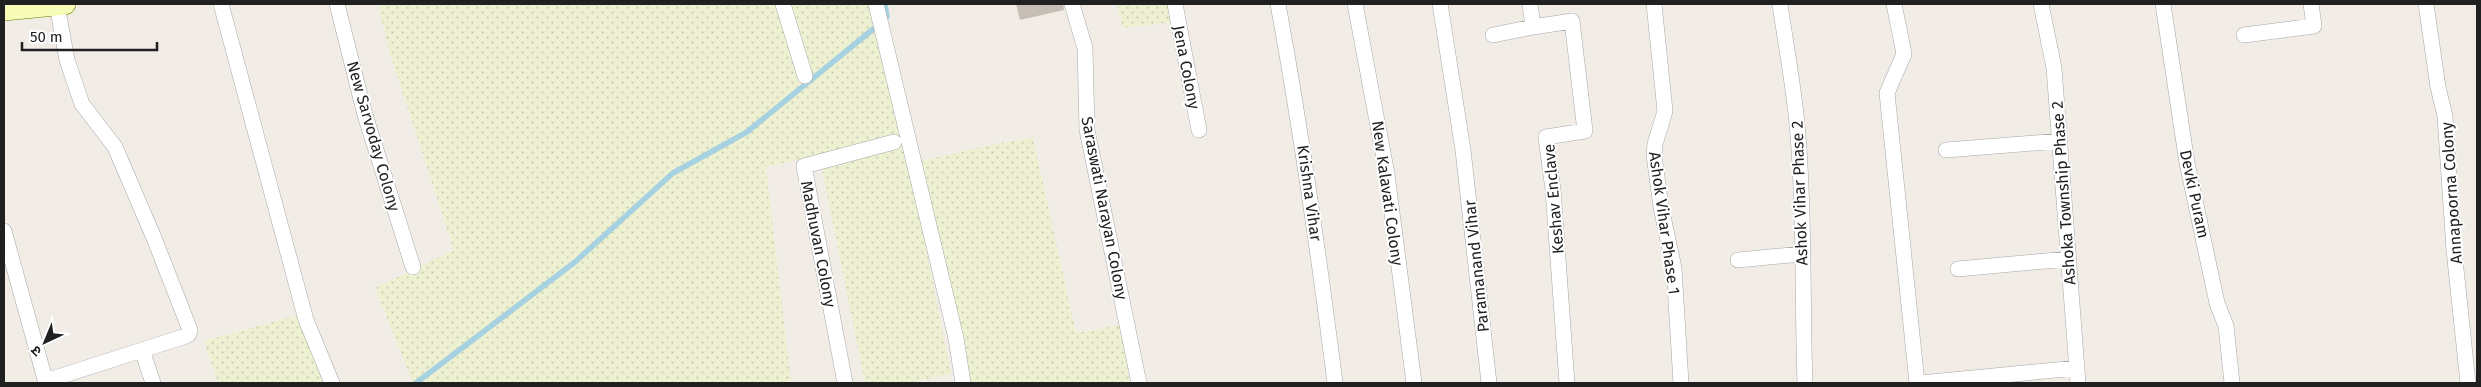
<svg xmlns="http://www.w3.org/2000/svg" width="2481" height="387" font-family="'Fira Sans','Noto Sans Devanagari',sans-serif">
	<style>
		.farmland { fill: url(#farmland-dots) }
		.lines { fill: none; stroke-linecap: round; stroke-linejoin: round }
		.stream { stroke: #a5d1e0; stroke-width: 5.5 }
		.building { fill: #c6bdb5 }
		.street-casing { stroke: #a7a7a7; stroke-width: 16 }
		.secondary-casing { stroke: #6c7d01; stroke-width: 22 }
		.street { stroke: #fff; stroke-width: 15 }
		.secondary { stroke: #f7fcb9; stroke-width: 21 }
		.labels { text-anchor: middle; stroke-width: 4; stroke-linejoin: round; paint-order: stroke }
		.street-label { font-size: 16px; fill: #202020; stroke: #fff }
	</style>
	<defs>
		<pattern id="farmland-dots" width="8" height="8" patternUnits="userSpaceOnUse" patternTransform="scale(1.25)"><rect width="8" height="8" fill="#edf0d1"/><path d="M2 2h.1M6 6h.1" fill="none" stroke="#cbceb3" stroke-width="1.8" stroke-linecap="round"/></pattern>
	</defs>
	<rect width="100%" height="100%" fill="#f1ede6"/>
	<path class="farmland" d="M378,4H871L904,139L951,374L909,383H865L819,155L766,167L791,383H413L375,288L454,250L389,51Z
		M1117,4H1167L1171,22L1123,28Z
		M1033,138L1076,333L1120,325L1130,383H965L922,161L994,144Z
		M298,315L323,383H218L204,341Z"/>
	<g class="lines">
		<path class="stream" d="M885,4L887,17
			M416,383L575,262L673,173L747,132L877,26"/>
	</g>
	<path class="building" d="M1016,4H1063L1064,10L1020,20Z"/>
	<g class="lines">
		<g class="street-casing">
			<path id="street" d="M221,4L306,320L332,383
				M337,4L365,115L413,267
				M783,4L805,76
				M876,4L956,338L963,383
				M1072,4L1085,48L1087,130L1139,383
				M1175,4L1199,130
				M1278,4C1301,130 1319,256 1335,383
				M1355,4L1387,174L1414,383
				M1440,4L1463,150L1489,383
				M1530,4L1533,27L1572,21L1585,131L1546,137L1553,190L1567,383
				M1654,4L1665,111L1655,144L1654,155L1661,207L1674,268L1681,383
				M1780,4C1786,47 1795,92 1798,136C1805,218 1802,301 1805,383
				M1894,4L1904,54L1887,93L1917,383
				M2041,4L2054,68L2078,383
				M2163,4L2187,163L2217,303L2226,326L2232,383
				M2426,4L2438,87L2445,116L2454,250L2468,383
				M57,5L67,60L82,104L115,147L154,238L190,330L189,334L186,336L142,350L153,383
				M1493,35L1533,27
				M2244,35L2314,26L2311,4
				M1946,150L2060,141
				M4,231L46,383
				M1738,260L1802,254
				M1958,269L2068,259
				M46,381L142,350
				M845,383L804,166L894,142
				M1921,383L2077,368"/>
		</g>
		<g class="secondary-casing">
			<path id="secondary" d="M4,10L65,4"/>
		</g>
		<use href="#street" class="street"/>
		<use href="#secondary" class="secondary"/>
	</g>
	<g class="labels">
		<g class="street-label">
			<text transform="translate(1187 67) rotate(79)" y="6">Jena Colony</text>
			<text transform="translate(374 136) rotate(74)" y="6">New Sarvoday Colony</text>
			<text transform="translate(1310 193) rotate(82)" y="6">Krishna Vihar</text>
			<text transform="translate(1388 193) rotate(82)" y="6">New Kalavati Colony</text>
			<text transform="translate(1799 193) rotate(-92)" y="6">Ashok Vihar Phase 2</text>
			<text transform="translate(2063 193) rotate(-94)" y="6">Ashoka Township Phase 2</text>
			<text transform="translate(2451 193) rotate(-94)" y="6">Annapoorna Colony</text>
			<text transform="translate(2195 194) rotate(78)" y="6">Devki Puram</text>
			<text transform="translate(1553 199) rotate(-95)" y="6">Keshav Enclave</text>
			<text transform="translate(1105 208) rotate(79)" y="6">Saraswati Narayan Colony</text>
			<text transform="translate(1665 223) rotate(82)" y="6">Ashok Vihar Phase 1</text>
			<text transform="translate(819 244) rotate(79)" y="6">Madhuvan Colony</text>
			<text transform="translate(1476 266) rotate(-96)" y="6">Paramanand Vihar</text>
		</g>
	</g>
	<rect width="2481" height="387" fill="none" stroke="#202020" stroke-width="10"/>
	<g transform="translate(45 342) rotate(224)" stroke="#ffffff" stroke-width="4" paint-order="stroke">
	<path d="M0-4L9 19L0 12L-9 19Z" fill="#202020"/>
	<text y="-8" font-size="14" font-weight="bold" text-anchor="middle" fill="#202020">उ</text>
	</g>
	<path d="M22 42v8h135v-8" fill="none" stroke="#202020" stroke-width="2.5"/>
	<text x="30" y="42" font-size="15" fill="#202020" stroke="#ffffff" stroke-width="4" paint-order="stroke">50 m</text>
</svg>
